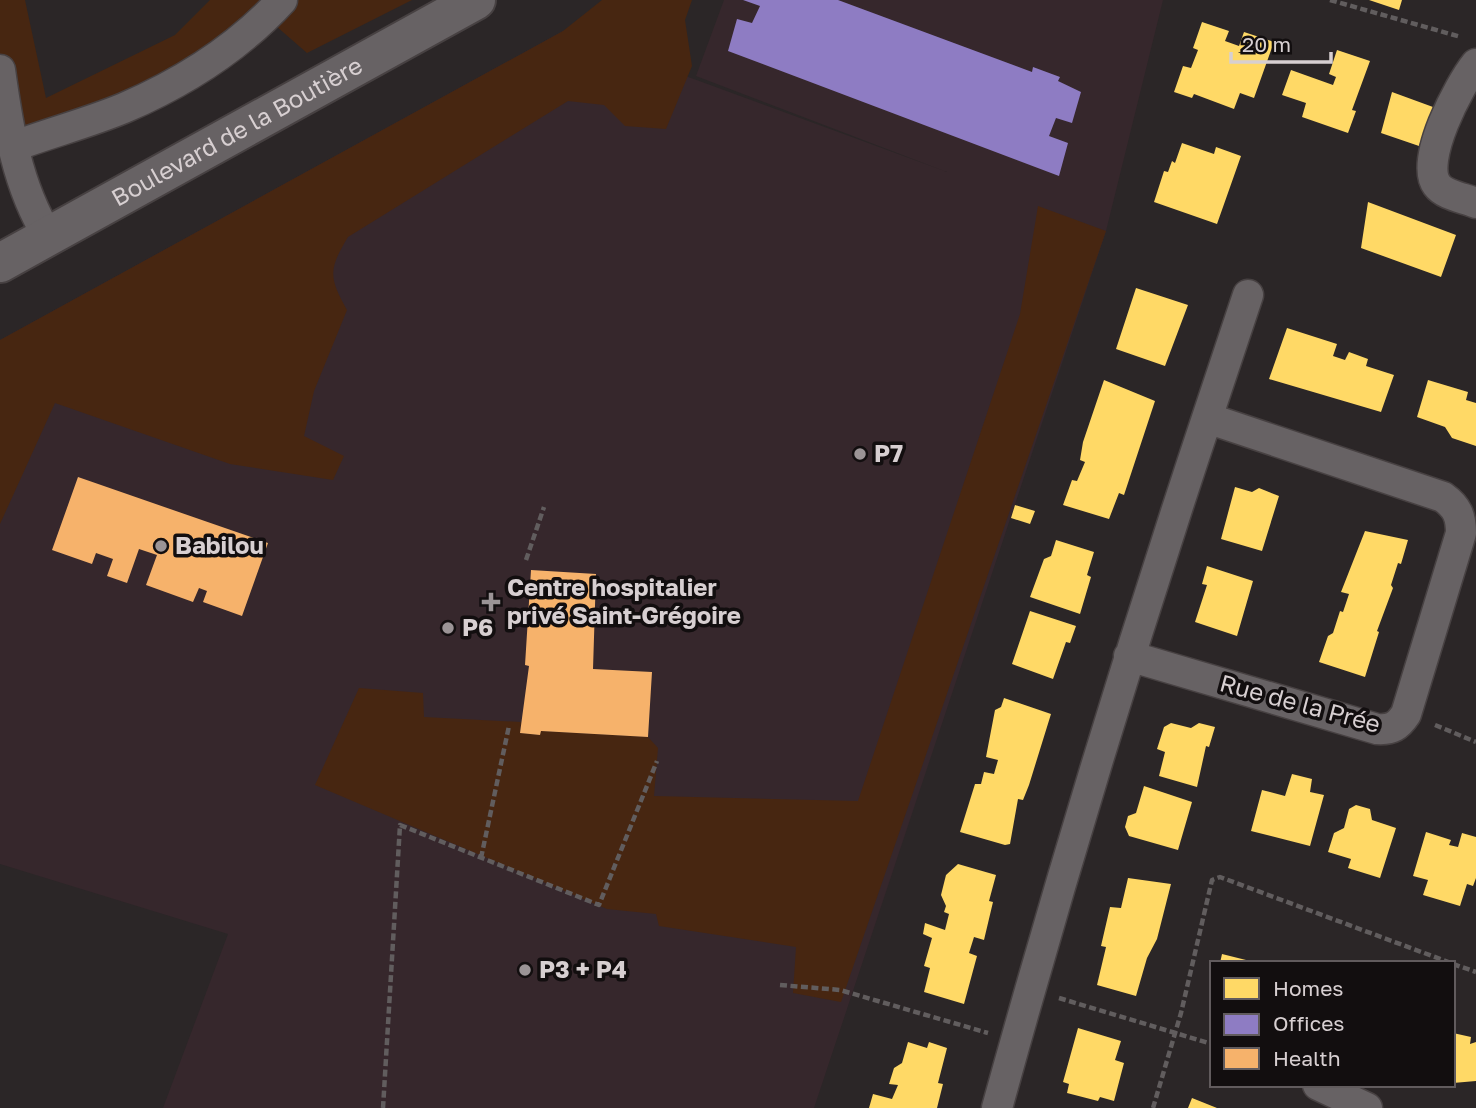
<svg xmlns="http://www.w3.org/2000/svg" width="1476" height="1108" font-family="'Golos Text',sans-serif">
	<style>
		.built { fill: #36272c }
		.green { fill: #472611 }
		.homes { fill: #ffd966 }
		.offices { fill: #8e7cc3 }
		.health { fill: #f6b26b }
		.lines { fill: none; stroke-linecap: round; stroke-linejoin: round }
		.street-casing { stroke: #474142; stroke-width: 33 }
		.secondary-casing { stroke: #474142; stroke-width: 42 }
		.path { stroke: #615d5e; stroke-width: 4.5; stroke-dasharray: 7 3.5; stroke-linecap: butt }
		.street { stroke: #676264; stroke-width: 30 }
		.secondary { stroke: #676264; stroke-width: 38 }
		.poi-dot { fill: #9b9496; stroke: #120e0f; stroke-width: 2.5 }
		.labels { text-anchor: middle; stroke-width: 7; stroke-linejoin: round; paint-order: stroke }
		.street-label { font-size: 24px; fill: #d7cfd1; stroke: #120e0f }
		.poi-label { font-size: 24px; font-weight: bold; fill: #d7cfd1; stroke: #120e0f; text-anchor: start }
	</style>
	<rect width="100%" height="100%" fill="#2b2627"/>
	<path class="built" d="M724,0H1163L1106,231L814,1108H163L228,934L0,864V340L563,31L947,172L696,76Z"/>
	<path class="green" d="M0,0H25L46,98L175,35L210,0H412L307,53L276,26L234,35L203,47L159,86L61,129L0,131Z
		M602,0H692L685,20L692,66L666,129L625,126L604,105L568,101L348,237C329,269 328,276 347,310L314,391L304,436L344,456L333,480L230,464L55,403L0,524V340L563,31Z
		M1038,206L1106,231L841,1002L793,993L796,947L659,926L656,914L607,909L315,785L359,688L423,693L424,717L521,722L520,733L540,735L541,731L648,737L658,748L654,796L858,801L1020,314Z"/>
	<path class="homes" d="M1369,0H1402L1399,10Z
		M1202,22L1229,31L1225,41L1239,46L1244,32L1274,42L1254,98L1240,93L1234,109L1194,94L1192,98L1174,92L1183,66L1191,68L1198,50L1193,48Z
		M1337,50L1370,61L1352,110L1356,111L1348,133L1302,117L1306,103L1282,95L1291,70L1333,85L1336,77L1329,74Z
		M1392,92L1433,107L1419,146L1381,133Z
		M1182,143L1214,154L1216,147L1241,156L1217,224L1154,202L1164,171L1168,172L1172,161L1175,163Z
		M1368,202L1456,235L1441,277L1361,248Z
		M1136,288L1188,305L1165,366L1116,349Z
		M1287,328L1337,344L1333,356L1345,360L1349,352L1368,359L1366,366L1394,375L1381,412L1269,379Z
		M1104,380L1155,401L1124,495L1119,493L1109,519L1063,505L1072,480L1077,481L1085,462L1080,460L1083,442Z
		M1428,380L1468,392L1466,400L1476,403V446L1452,438L1445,427L1417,417Z
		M1235,487L1252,492L1259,488L1279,496L1262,551L1221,539Z
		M1015,505L1035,511L1030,524L1011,518Z
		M1365,531L1408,540L1401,564L1398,563L1391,585L1393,588L1377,631L1379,632L1365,677L1319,662L1328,636L1333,633L1340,611L1343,612L1349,594L1341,592Z
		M1056,540L1094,552L1087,575L1091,577L1080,614L1030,597L1044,559L1051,556Z
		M1207,566L1253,581L1237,636L1195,622L1207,585L1202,584Z
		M1030,611L1076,626L1070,643L1066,642L1053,679L1012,664Z
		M1004,698L1051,714L1029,785L1023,800L1018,799L1010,844L1005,845L960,832L975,784H981L984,772L994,774L998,760L986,757L995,710L1001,707Z
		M1171,723L1191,728L1199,723L1215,727L1209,747L1206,746L1197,787L1159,776L1165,752L1157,749L1164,727Z
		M1292,774L1312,779L1310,792L1324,795L1310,846L1251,831L1262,790L1285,796Z
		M1144,786L1192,802L1178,850L1129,836L1125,827L1128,816L1136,813Z
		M1356,805L1370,809L1372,820L1396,828L1380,878L1348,868L1351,859L1328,852L1334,833L1344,828L1349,809Z
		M1426,832L1451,840L1449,845L1458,847L1462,833L1476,837V878L1473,886L1467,884L1460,906L1423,895L1428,880L1413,876Z
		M958,864L996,875L989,901L993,902L984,940L974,937L969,953L977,956L964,1004L924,992L930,968L924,966L932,938L923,934L925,923L945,930L949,914L944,912L946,906L941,895L946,875Z
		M1128,878L1171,884L1157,939L1147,958L1136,996L1097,985L1106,947L1101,946L1110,907L1121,908Z
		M1222,954L1254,962V963H1220Z
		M1078,1028L1121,1041L1115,1060L1124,1063L1114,1101L1100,1097L1098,1101L1067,1093L1069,1084L1063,1082Z
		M1453,1033L1471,1037L1470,1044L1476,1042V1081L1453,1083Z
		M908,1042L927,1048L929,1042L947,1048L938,1083L943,1084L937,1108H869L873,1094L892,1099L898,1085L889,1084L894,1068L902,1063Z
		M1192,1098L1217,1108H1188Z"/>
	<path class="offices" d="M743,0H838L1032,72L1033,67L1060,77L1058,81L1081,92L1072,123L1056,118L1049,136L1068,143L1059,176L728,51L737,19L752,23L760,6Z"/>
	<path class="health" d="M78,477L268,543L242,616L203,602L207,591L199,588L193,602L146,585L157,555L139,549L127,583L107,576L113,559L96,553L92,564L52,550Z
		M531,570L596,574L593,669L652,672L648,737L541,731L540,735L520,733L529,666L525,665Z"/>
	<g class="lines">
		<g class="street-casing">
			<path id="street" d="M1476,64C1459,85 1419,161 1437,185C1444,195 1464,198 1476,203
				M0,70C8,127 17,186 48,236
				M12,147C49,133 88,123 124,108C182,83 239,47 282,0
				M1207,418L1248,295
				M1318,1085L1367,1108
				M997,1108C1061,876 1131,646 1207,418L1443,497C1457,507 1461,516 1461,533L1406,714C1398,726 1392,730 1377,729L1129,656"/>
		</g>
		<g class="secondary-casing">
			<g id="secondary">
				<path id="s1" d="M0,263L476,0"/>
			</g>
		</g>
		<path class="path" d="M1330,0L1461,37
			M526,560L544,507
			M1435,725L1476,742
			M481,858L509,726
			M1453,964L1476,972
			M780,985L840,990L988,1033
			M1059,998L1212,1044
			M383,1108L400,825L599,905L657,761
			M1153,1108L1181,1013L1212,880L1220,877L1451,963"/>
		<use href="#street" class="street"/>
		<use href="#secondary" class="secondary"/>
	</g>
	<g class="poi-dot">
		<circle cx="860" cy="454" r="7"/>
		<circle cx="161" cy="546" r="7"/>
		<path d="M487.5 591.5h7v7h7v7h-7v7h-7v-7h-7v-7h7z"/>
		<circle cx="448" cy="628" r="7"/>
		<circle cx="525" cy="970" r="7"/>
	</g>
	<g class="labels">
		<g class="street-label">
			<text dy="8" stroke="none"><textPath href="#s1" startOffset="271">Boulevard de la Boutière</textPath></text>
			<text transform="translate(1300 704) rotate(15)" y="8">Rue de la Prée</text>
		</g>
		<g class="poi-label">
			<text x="874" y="462">P7</text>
			<text x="175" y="554">Babilou</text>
			<text x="507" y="596">Centre hospitalier<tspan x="507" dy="28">privé Saint-Grégoire</tspan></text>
			<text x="462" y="636">P6</text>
			<text x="539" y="978">P3 + P4</text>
		</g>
	</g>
	<rect x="1210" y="961" width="245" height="126" fill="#120e0f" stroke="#615b5d" stroke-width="2"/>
	<rect x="1224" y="978" width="35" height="21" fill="#ffd966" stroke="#615b5d" stroke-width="2"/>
	<text x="1273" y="996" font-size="21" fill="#d7cfd1">Homes</text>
	<rect x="1224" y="1014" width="35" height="21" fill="#8e7cc3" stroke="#615b5d" stroke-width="2"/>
	<text x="1273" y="1031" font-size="21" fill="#d7cfd1">Offices</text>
	<rect x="1224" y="1048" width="35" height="21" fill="#f6b26b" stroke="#615b5d" stroke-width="2"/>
	<text x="1273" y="1066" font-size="21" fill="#d7cfd1">Health</text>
	<path d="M1231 52v10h100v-10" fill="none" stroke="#d7cfd1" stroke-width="3.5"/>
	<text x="1242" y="52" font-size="21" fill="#d7cfd1" stroke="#120e0f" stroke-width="5" paint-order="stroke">20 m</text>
</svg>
